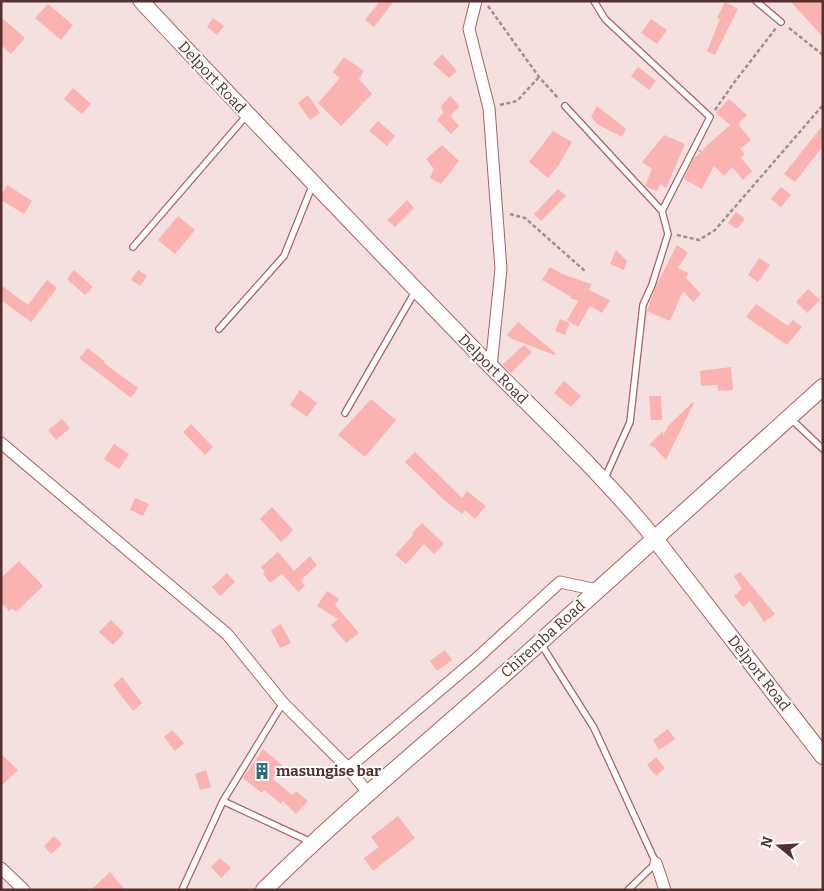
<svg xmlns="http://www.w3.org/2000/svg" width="824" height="891" font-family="Bitter,serif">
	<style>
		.building { fill: #fab3b0 }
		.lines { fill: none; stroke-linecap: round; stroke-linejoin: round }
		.service-casing { stroke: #b0605f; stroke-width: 8 }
		.minor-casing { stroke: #b0605f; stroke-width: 13 }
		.tertiary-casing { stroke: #b0605f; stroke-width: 17 }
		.secondary-casing { stroke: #b0605f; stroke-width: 18 }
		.path { stroke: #a88d8c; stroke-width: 2.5; stroke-dasharray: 4 2.5; stroke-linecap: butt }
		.service { stroke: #fff; stroke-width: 5.5 }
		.minor { stroke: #fff; stroke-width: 11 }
		.tertiary { stroke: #fff; stroke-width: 15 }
		.secondary { stroke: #fff; stroke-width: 16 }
		.labels { text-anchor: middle; stroke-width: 4; stroke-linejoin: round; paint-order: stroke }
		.street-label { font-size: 15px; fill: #532f2e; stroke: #fff }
		.poi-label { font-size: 15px; font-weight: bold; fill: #532f2e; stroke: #fff; text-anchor: start }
	</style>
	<rect width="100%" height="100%" fill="#f3e0df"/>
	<path class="building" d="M380,1H394L374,27L365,20Z
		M790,1H823V37Z
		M725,2L738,9L715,55L707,51L720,19L717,18Z
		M48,4L73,25L61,40L35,18Z
		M1,17L25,38L11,54L1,45Z
		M213,18L224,26L217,35L207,27Z
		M651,19L667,30L657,44L641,33Z
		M442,54L457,71L449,78L433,64Z
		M344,57L364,71L359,79L372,94L341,126L318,103L340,78L333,72Z
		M638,67L656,81L649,90L631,76Z
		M73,88L91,104L82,114L64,99Z
		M308,95L320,113L310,120L298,103Z
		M450,96L460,106L450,116L459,126L451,134L437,120L443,113L441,106Z
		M729,99L747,115L738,124L751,140L740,149L745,154L741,158L752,171L743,180L732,167L724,176L714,166L702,189L684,179L694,158L700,153L698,151L699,149L705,152L703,149L730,125L716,113Z
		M597,106L626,129L622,137L597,124L591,117Z
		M378,121L395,136L387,146L369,131Z
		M823,125V146L795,182L784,174Z
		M553,131L572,142L558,166L548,178L529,162Z
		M664,135L685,144L666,188L660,184L657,191L645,186L652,169L642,162Z
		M442,145L459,161L441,184L430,178L434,169L426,159Z
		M7,185L32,201L24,214L1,200V195Z
		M781,187L791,195L781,207L771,199Z
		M558,189L566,196L541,221L534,214Z
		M407,200L414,208L395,227L387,220Z
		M736,212L745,219L737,229L728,223Z
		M178,216L195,230L175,254L158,240Z
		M677,245L688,253L678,268L688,273L686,278L701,294L693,302L683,291L670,321L647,311L657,284Z
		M616,250L627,261L624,270L610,264Z
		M759,258L770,265L758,282L748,275Z
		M550,267L562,274L591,284L589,290L610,300L602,313L590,306L578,327L567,320L578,301L570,298V296L542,280Z
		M74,270L93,287L85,295L67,279Z
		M138,270L147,276L140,286L131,280Z
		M47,280L57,288L31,322L1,300V285L28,305Z
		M808,289L820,300L807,313L796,302Z
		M756,304L788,326L793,320L802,327L787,345L746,317Z
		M560,319L570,323L565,335L555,331Z
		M518,322L556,354L555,355L512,339L507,335Z
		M524,345L532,352L511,373L502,365Z
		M88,348L105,362L104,363L138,388L131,398L79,358Z
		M731,367L733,390L718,391V385L701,386L700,371Z
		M564,381L581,396L571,407L554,393Z
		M300,390L317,403L307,417L290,405Z
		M649,396H661L662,420H651Z
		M371,399L396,420L365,457L338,435Z
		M693,402L694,403L666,460L655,448L649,445L663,431V436L668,426Z
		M62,419L70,428L56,440L48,430Z
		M191,424L213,447L205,455L183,432Z
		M114,444L129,454L119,469L104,459Z
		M415,452L462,498L467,491L486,506L475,519L465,510L462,514L443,499L405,462Z
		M135,498L149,504L143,516L130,510Z
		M272,507L293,530L281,542L260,519Z
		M422,523L444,544L434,554L424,544L406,564L395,555L414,534L412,533Z
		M278,552L294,571L310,556L317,565L301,580L305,586L298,592L282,574L270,583L263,574L265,572L261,567Z
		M19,561L43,586L16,612L12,608L9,611L1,602V578Z
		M740,572L775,614L764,622L750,601L743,607L734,596L742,589L734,576Z
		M227,573L235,582L220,596L212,587Z
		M327,591L339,599L335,605L359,633L346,643L331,625L338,619L317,606Z
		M111,620L124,633L113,645L99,632Z
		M281,624L291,643L280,648L271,630Z
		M445,650L452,660L437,671L430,661Z
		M122,677L142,703L133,711L113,685Z
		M668,729L675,739L659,750L653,740Z
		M172,730L184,743L175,751L164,737Z
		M263,749L283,766L273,779L292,795L296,791L308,801L296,814L283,801L281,804L264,790L262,793L243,778Z
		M1,754L18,770L1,786Z
		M656,757L665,768L656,776L647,765Z
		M206,770L211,787L200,790L195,774Z
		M398,816L415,838L373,871L364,858L379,847L371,837Z
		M54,836L62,844L51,854L44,846Z
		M220,858L231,868L221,878L211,867Z
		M110,872L125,890H91Z"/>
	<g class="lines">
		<g class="service-casing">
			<path id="service" d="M594,1L605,19L710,117L662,211L668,234L652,285L643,305L630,422L604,480
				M756,1L781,22
				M565,106L662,211
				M133,247L247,115
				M219,329L284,256L313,184
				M345,413L416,290
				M790,418L823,449
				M541,644L594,728L656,863L628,890
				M223,801L311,842
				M182,890L223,801L283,703"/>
		</g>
		<g class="minor-casing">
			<path id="minor" d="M476,1L469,29L489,108L501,269L491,367
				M1,443L227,634L283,703L348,768L368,793
				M348,768L475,660L560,582L597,590
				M656,863L665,890
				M1,868L24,890"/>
		</g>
		<g class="tertiary-casing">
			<path id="tertiary" d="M141,1C247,114 354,226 462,337C526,404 596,466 655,539"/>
		</g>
		<g class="secondary-casing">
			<path id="secondary" d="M655,539L823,756
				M264,890C339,816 421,748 500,678C608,582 714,484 823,387"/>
		</g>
		<path class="path" d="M488,6L539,77L559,99
			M789,28L823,55
			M500,105L517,101L539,77
			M715,110L733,84L776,28
			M510,214L525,218L585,271
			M677,235L699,240L715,230L823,105"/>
		<use href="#service" class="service"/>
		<use href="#minor" class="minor"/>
		<use href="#tertiary" class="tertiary"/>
		<use href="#secondary" class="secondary"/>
	</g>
	<defs>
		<g id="building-bare" transform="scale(1.35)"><path d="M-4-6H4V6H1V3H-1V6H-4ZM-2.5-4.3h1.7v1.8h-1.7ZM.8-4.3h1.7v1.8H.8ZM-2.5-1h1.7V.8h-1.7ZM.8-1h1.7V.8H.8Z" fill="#257075" stroke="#fff" stroke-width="2.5" paint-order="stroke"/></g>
	</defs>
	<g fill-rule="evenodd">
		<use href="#building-bare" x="262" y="771"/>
	</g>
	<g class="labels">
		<g class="street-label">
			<text transform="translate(212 77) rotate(47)" y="5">Delport Road</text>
			<text transform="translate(493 369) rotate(45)" y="5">Delport Road</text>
			<text transform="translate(543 639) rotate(-42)" y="5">Chiremba Road</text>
			<text transform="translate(759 673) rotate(52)" y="5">Delport Road</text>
		</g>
		<g class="poi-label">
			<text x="276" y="776">masungise bar</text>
		</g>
	</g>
	<rect width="824" height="891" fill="none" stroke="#532f2e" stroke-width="5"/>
	<g transform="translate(779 846) rotate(288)" stroke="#ffffff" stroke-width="4" paint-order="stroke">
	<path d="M0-4L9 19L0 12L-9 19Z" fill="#532f2e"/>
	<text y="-8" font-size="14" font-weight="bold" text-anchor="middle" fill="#532f2e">N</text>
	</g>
</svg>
